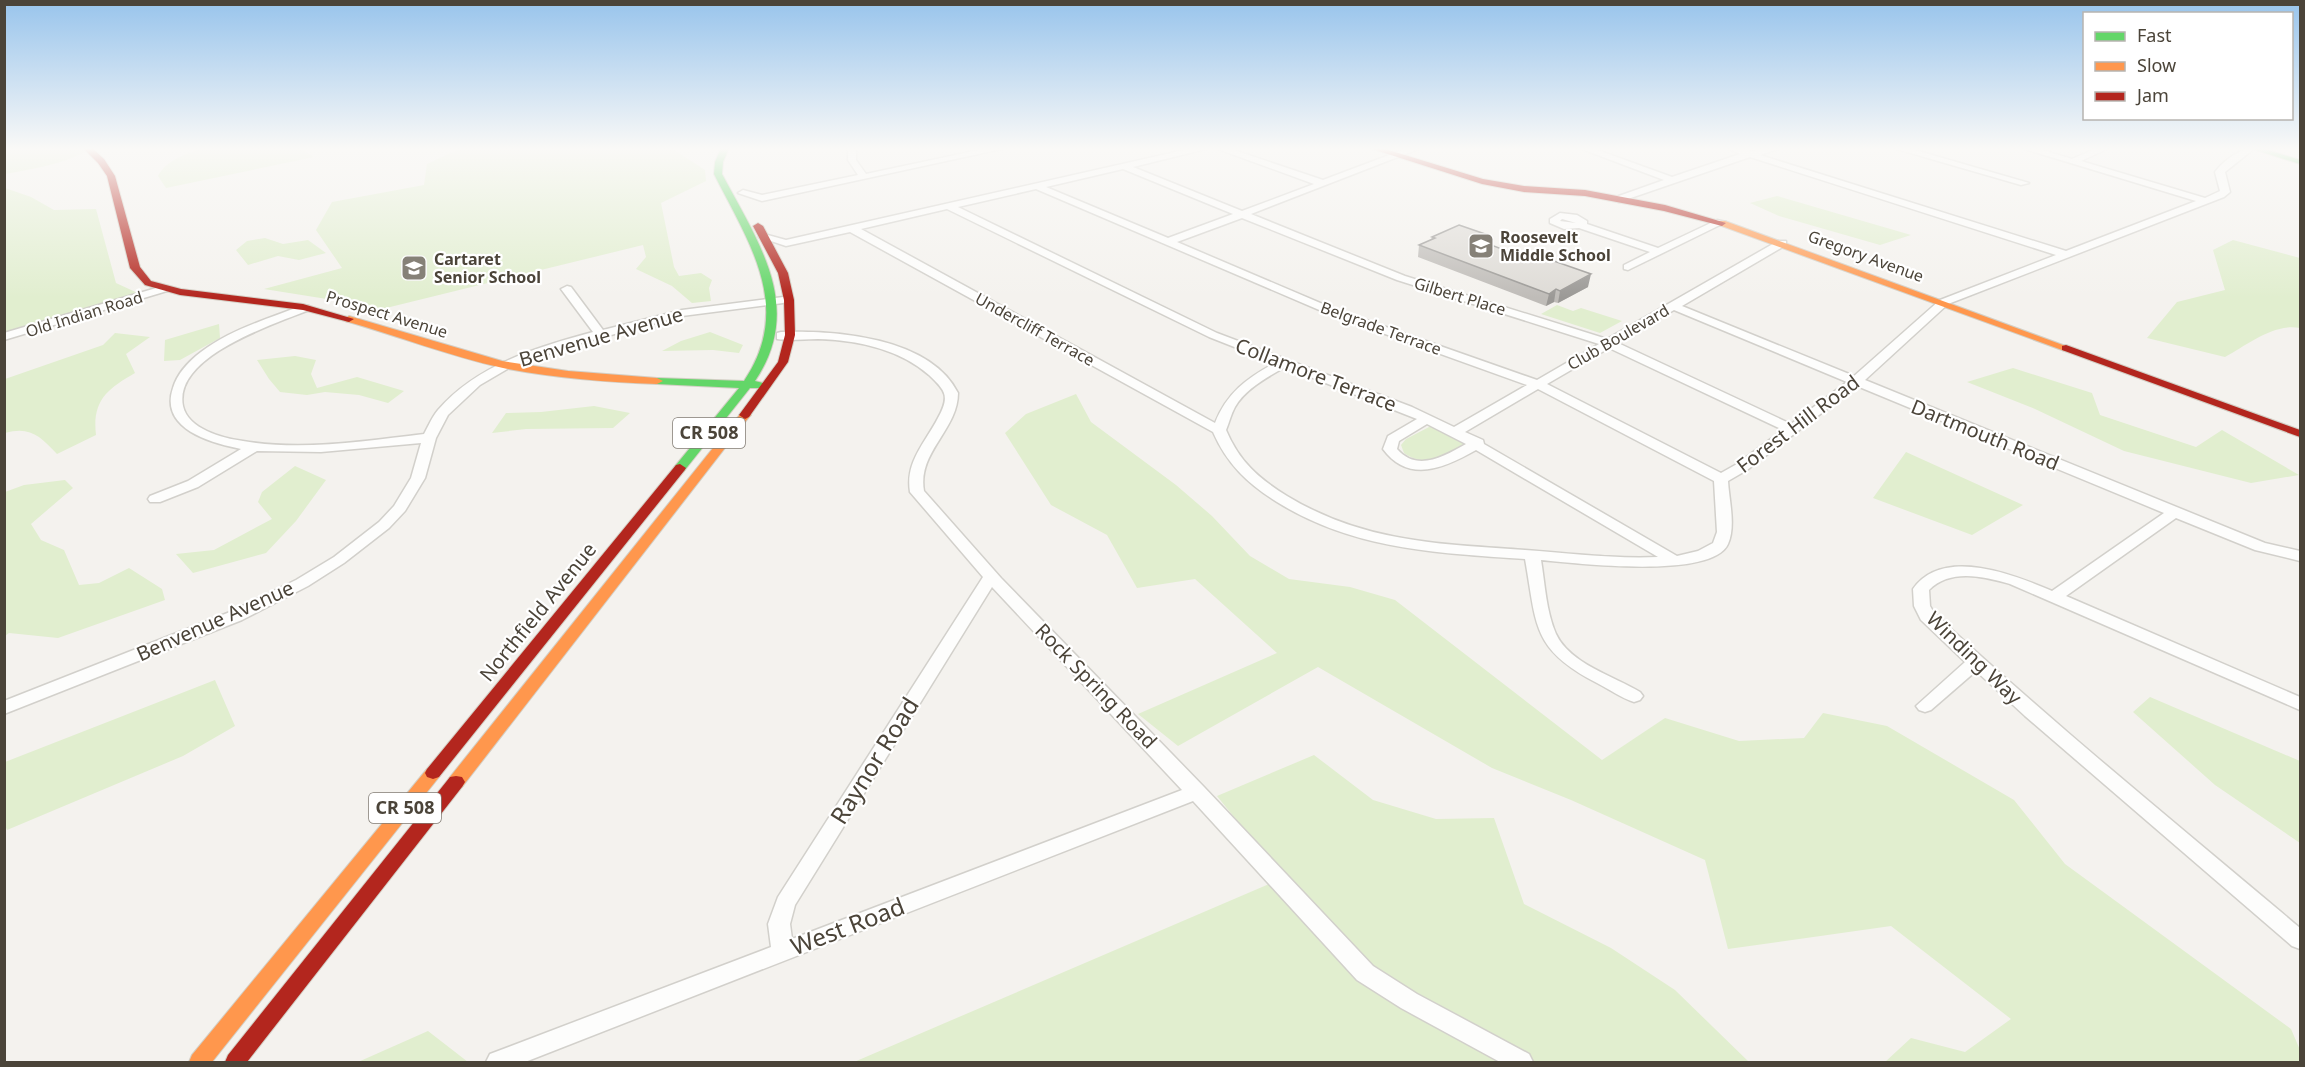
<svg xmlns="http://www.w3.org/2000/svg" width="2305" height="1067" font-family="'Noto Sans',sans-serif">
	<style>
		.green { fill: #e1eecf }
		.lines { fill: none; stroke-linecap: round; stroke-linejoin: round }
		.street-casing { stroke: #d2d0cb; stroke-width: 3 }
		.fast-casing { stroke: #d3cfc5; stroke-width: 2 }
		.slow-casing { stroke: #d3cfc5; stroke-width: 2 }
		.jam-casing { stroke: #d3cfc5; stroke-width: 2 }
		.street { fill: #fdfdfc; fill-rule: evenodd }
		.fast { fill: #63d668; fill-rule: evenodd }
		.slow { fill: #ff974d; fill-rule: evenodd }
		.jam { fill: #b3261e; fill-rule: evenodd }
		.wall { fill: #bfbcb8 }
		.shaded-wall { fill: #9b9996 }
		.building { fill: #dedbd6; stroke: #9b9996; stroke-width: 1.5 }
		.labels { text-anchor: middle; stroke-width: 4.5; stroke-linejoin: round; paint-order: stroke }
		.far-poi-label { font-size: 16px; font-weight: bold; fill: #4b4439; stroke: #fff; text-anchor: start }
		.far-street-label { font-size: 16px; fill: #4b4439; stroke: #fff }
		.shield { fill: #fff; stroke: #817c74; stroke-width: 1.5 }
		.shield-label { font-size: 18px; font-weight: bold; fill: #4b4439 }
		.street-label { font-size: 20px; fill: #4b4439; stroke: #fff }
		.near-street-label { font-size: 24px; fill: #4b4439; stroke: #fff }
	</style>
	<rect width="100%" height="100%" fill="#f4f2ee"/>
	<path class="green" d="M4,148H81L85,152C60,165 32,169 5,174Z
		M203,148H300L314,157L166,188L158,176C167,159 187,154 203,148Z
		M461,148H671L705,170L706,181L661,203L674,267L679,276L701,273L712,280L709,288L711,301L692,303L672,286L636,269L646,257L643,245L378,310L352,303L264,289L342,268L316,230L332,202L424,185L427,164Z
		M5,188L31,197L54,210L96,209L116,283L142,295L5,336Z
		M1777,196L1911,235L1880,245L1779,216L1750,203Z
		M265,238L283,244L308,240L326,253L299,260L278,256L248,265L236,250L247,241Z
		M2233,240L2300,258V328C2274,323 2247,345 2225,357L2147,338L2177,302L2225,290L2213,250Z
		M1557,305L1573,311L1581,308L1622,321L1600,333L1541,314Z
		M219,324L220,338L180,360L164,361L165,340Z
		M710,332L743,345L739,353L713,350L662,351L681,341Z
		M115,333L150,337L126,354L135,373C107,389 92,401 96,435L57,454C40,436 30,426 5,433V379L103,345Z
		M295,356L316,360L311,374L317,388L357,377L404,391L388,403L359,395L325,392L307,395L280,392L269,379L257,360Z
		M2013,368L2092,393L2100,415L2196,447L2222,430L2299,475L2251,483L2124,451L2035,409L1967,382Z
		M1076,394L1091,422L1176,485L1212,516L1250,556L1289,579L1350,587L1395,600L1602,760L1665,718L1739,741L1804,738L1823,713L1887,726L2014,800L2065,864L2291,1029L2300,1050V1062H1885L1911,1038L1965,1052L2011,1019L1891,926L1728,949L1705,860L1571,800L1492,768L1318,667L1178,746L1138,714L1277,653L1195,579L1137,588L1107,535L1051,505L1005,433L1026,414Z
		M594,406L630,413L613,428L526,429L492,433L506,413L541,412Z
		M1431,426H1435L1465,443C1446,455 1426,469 1404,453L1401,445L1406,439Z
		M1906,452L2023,505L1972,535L1873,498Z
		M295,466L326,480L296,521L266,553L193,573L176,554L214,550L272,519L258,502L262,492Z
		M65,480L73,488L31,524L41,540L64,550L79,585L99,583L129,568L162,589L165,600L58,638L9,633L5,636V492L24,485Z
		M215,680L235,726L183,756L7,830L4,823L5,762Z
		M2150,697L2300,761V843L2215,785L2133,712Z
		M1314,755L1373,800L1436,819L1494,818L1524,904L1611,948L1675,990L1749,1062H854L1283,878L1217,796Z
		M428,1031L468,1062H358Z"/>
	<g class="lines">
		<g class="street-casing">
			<path id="street" d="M848,148H856V160L866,174L988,148H1006L762,201L738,193L743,190L762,195L858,175L848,160Z
				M1193,148H1210L1133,167L1242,211L1314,184L1215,148H1228L1323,180L1408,148H1421L1251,214L1405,276L1607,339L1778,241H1786V245L1682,306L1854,376L1940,300L2056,255L1750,157L1619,202L1616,201V197L1664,180L1579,148H1592L1672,177L1740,154L1727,148H1741L1751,151L1781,148L1760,155L2066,251L2196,201L2021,148H2036L2072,159L2097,148H2109L2081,161L2205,198L2220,191L2215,172C2224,160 2241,148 2255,148L2225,172L2230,192L2224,197L1948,304L1865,380L2265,543L2300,551V561L2255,550L2176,518L2066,596L2300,697V710L2010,584C1984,577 1951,568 1929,590L1930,606L1934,613C2052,723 2177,824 2300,928V949L2292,946L2025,716L1976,671L1931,710L1925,712L1919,710L1916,706L1965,662L1921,620L1914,606L1913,589C1943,546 2015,575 2052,591L2164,513L1857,386L1747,470L1728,481C1729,500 1736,526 1728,544C1712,580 1574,563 1541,560C1545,584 1546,611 1556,634C1570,664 1614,676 1640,692L1643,696L1640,700L1634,702C1621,698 1609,689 1597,683C1531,649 1537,625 1525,559C1438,553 1354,550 1277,502C1248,484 1227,464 1213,432L850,232L786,246L759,237L764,234L786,240ZM1123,169L1233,214L1168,238L1046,187ZM1036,189L1324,312L1527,385L1454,427L1412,407L1217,333L958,207ZM947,209L1209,337L1275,363C1247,378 1227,393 1215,423L861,229ZM1242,218L1397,280L1599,344L1537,380L1332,308L1177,242ZM1674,310L1847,382L1791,424L1618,343ZM1609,348L1783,430L1737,464L1721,473L1547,384ZM1285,367L1417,419L1388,436L1383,449C1409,484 1444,468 1476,450L1658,557C1613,559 1569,553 1525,550C1438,544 1363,542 1287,496C1258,478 1239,461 1226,430C1229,423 1231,414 1235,407C1245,389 1268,377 1285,367ZM1538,389L1714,481L1717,532L1713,543L1698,551L1677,556L1484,444L1483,440L1465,432ZM1427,424L1466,444C1443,457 1417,472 1397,449L1399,441Z
				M1893,148H1908L2029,183L2021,185Z
				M1560,213L1577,215L1587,221V224L1658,248L1717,220L1726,222L1628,270L1624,269V265L1650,252L1579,228L1564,229L1550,223V219ZM1562,219L1576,223L1560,221Z
				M163,286L169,289L167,291L4,340V333Z
				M567,286L571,287L603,330L682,310L783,297L789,300L783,303L682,316L570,346L509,368L480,385L448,415L436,438L425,478L405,511L389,528L344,563L308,586L242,620L4,714V701L230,612L296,580L334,557L379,522L394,506L411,478L421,443L321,452L257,451L198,487L160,502H150L148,499L150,496L188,481L241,449C211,443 159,429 173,388C177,374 189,361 201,352C230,330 267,319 301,306H309V310C275,324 173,356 183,406C188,429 222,438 243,441C302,451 365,441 424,434C428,427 432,417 438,410C477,365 537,347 593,332L561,289Z
				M781,332C835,330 930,337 958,393C958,430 917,452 924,491L1001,578L1204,787L1373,966L1417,994L1529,1054L1533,1062H1500L1401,1008L1357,980L1193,801L525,1062H486L490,1054L771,947L768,924L778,897L983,577L910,492C905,462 925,443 938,418C950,396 946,391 929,375C899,349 857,340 818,339C805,339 789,341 777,339V333ZM992,587L1182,790L792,939L790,924L795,905Z"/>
		</g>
		<g class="fast-casing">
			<path id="fast" d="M721,148H729L723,162L722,174C758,242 805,307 755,381L763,383L765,385L759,388H750L684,471L680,472L674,468L676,465L739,388L657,384L651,381L657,378L744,381C794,307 749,243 714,174L715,162Z
				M2249,148H2262L2300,160V164Z"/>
		</g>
		<g class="slow-casing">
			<path id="slow" d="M1719,221H1725L2071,348L2066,351L2062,350L1719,225Z
				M349,316L502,361L568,371L657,378L663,381L657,384C605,382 554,378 503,368C449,356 398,336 345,321L344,319Z
				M745,411L749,413L751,415L749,417L462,787L456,788L450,787L447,782L450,777L741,413Z
				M433,767L439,769L441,773L439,777L212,1062H189L192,1055L427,769Z"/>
		</g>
		<g class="jam-casing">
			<path id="jam" d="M83,148H92L104,159L115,176L140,267L151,281L181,289L303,304L354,319L349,322L303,310L180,295L145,285L130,268L107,176L98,163Z
				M1369,148H1382L1483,179L1524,186L1585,190L1665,205L1726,223L1722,226L1664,211L1585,196L1524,192L1482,184Z
				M758,223L763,226L788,273L794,300L795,335L788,362L749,417L745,419L739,415L778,362L785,335L784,300L778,273L753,226Z
				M2066,345L2300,430V437L2062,350V346Z
				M680,464L686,468L684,471L439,777L433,779L427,777L425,773L427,769L676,465Z
				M456,776L462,777L465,782L462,787L247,1062H225L228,1055L450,777Z"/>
		</g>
		<use href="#street" class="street"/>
		<use href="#fast" class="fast"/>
		<use href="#slow" class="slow"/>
		<use href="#jam" class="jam"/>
	</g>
	<path class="wall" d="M1485,234L1484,242L1588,287L1558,303L1554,302L1546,306L1418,257L1419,245L1431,240L1432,237Z"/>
	<path class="shaded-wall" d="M1485,234L1483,246L1475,239Z
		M1591,274L1588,287L1558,303L1560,291Z
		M1556,289L1554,302L1546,306L1549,294Z"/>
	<path class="building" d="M1459,225L1485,234L1475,239L1523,257L1531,253L1591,274L1560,291L1556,289L1549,294L1419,245L1435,238L1432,237Z"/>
	<linearGradient id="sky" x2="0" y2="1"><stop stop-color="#98c4ec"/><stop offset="0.5" stop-color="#faf9f7"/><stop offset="1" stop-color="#faf9f7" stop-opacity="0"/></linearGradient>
	<rect width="2305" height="298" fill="url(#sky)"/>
	<defs>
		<g id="school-square" transform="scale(1.35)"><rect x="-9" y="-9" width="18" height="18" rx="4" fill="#868178" stroke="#fff"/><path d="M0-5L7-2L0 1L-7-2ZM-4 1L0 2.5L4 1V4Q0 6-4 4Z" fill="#fff"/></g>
	</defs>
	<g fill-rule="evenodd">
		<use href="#school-square" x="1481" y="246"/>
		<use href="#school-square" x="414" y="268"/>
	</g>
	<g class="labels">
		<g class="far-poi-label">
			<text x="1500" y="243">Roosevelt<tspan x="1500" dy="18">Middle School</tspan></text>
			<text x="434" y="265">Cartaret<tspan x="434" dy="18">Senior School</tspan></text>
		</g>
		<g class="far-street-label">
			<text transform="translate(1866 256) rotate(20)" y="6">Gregory Avenue</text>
			<text transform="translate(1460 296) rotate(17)" y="6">Gilbert Place</text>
			<text transform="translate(84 314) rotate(-17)" y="6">Old Indian Road</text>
			<text transform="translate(387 314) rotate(17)" y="6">Prospect Avenue</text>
			<text transform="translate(1381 328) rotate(20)" y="6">Belgrade Terrace</text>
			<text transform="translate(1035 329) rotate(29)" y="6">Undercliff Terrace</text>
			<text transform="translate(1618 337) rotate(-30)" y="6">Club Boulevard</text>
		</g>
		<g class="shield">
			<rect x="673" y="418" width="72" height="30" rx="4.5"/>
			<rect x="369" y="793" width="72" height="30" rx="4.5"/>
		</g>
		<g class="shield-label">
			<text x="709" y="439">CR 508</text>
			<text x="405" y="814">CR 508</text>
		</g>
		<g class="street-label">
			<text transform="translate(601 337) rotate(-16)" y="7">Benvenue Avenue</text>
			<text transform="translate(1316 375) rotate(21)" y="7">Collamore Terrace</text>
			<text transform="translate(1798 424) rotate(-37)" y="7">Forest Hill Road</text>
			<text transform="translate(1985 435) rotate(22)" y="7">Dartmouth Road</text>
			<text transform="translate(538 612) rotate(-51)" y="7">Northfield Avenue</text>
			<text transform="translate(215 621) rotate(-24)" y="7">Benvenue Avenue</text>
			<text transform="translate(1974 658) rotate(44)" y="7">Winding Way</text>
			<text transform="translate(1096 686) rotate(46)" y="7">Rock Spring Road</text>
		</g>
		<g class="near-street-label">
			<text transform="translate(875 761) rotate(-58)" y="8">Raynor Road</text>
			<text transform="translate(848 927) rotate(-21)" y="8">West Road</text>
		</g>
	</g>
	<rect width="2305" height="1067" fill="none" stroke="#4b4439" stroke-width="12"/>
	<rect x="2083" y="12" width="210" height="108" fill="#ffffff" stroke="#b7b4b0" stroke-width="1.5"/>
	<rect x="2095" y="32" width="30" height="9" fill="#63d668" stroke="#b7b4b0" stroke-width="1.5"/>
	<text x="2137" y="42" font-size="18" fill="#4b4439">Fast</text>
	<rect x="2095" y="62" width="30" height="9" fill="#ff974d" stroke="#b7b4b0" stroke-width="1.5"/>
	<text x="2137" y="72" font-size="18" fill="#4b4439">Slow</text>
	<rect x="2095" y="92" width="30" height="9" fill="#b3261e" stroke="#b7b4b0" stroke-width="1.5"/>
	<text x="2137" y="102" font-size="18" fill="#4b4439">Jam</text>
</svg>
